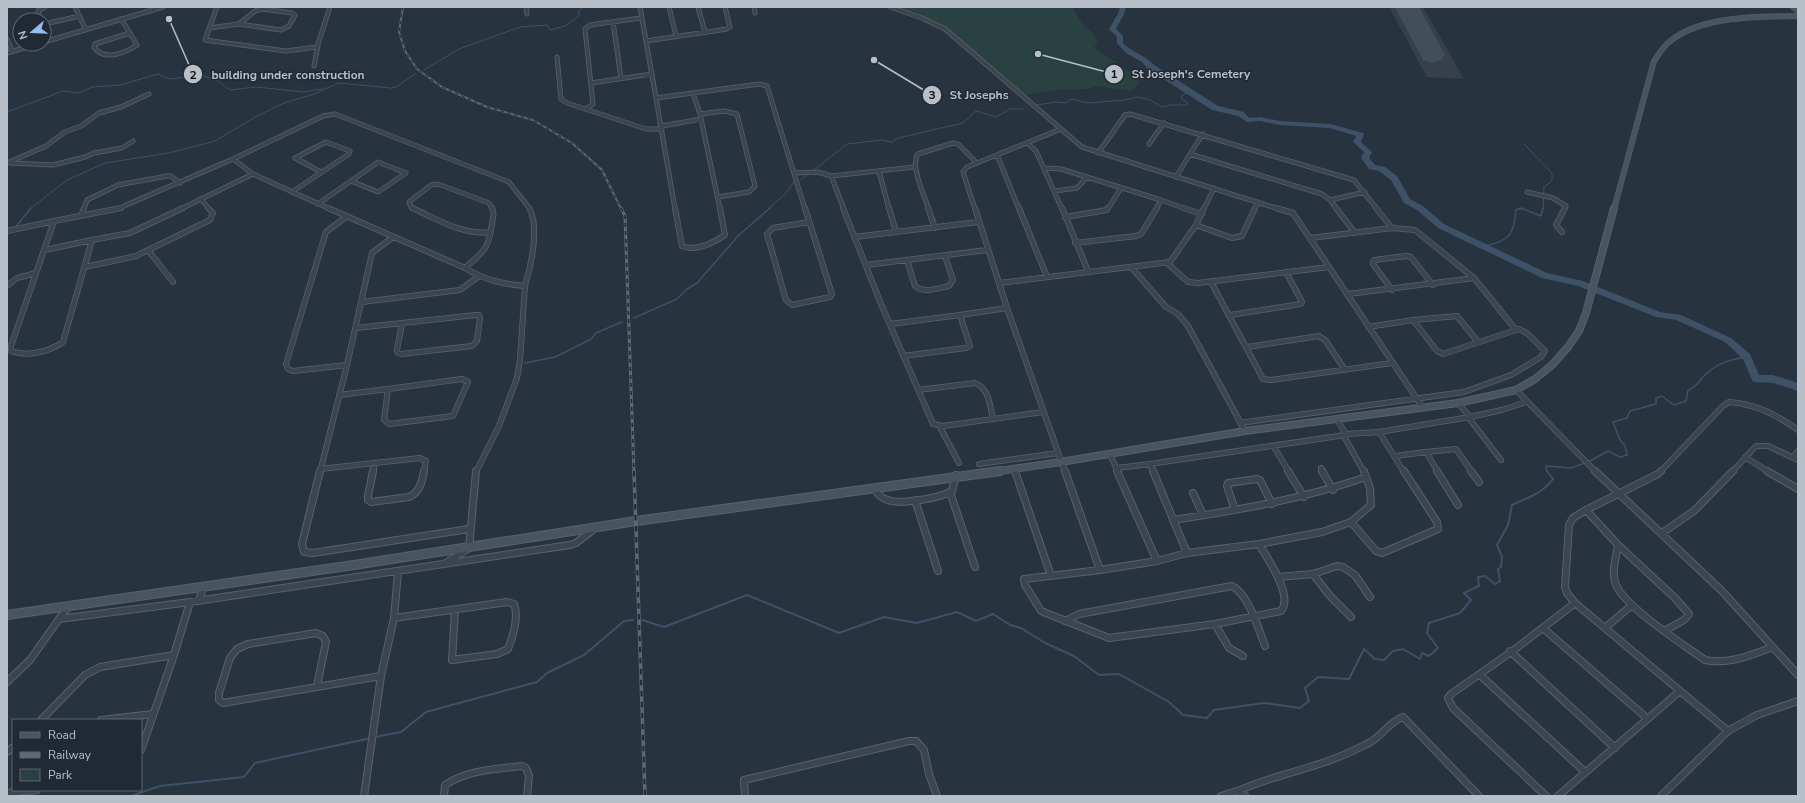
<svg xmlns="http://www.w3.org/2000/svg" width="1805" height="803" font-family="'Nunito Sans',sans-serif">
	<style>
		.airport { fill: #35404c }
		.green { fill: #2a4141 }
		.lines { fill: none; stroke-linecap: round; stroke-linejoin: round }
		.stream-far2 { stroke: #3e5166; stroke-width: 1 }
		.stream-far1 { stroke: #3e5166; stroke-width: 1.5 }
		.stream { stroke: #3e5166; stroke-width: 2 }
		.river { fill: #3e5166; fill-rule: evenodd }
		.runway { fill: #424e5a; fill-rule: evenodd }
		.street-far2-casing { stroke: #59626c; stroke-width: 5 }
		.street-far1-casing { stroke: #59626c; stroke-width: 6 }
		.street-casing { stroke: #59626c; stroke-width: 8 }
		.secondary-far2-casing { stroke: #59626c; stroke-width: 6 }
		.secondary-far1-casing { stroke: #59626c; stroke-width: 8 }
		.secondary-casing { stroke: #59626c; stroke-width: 10 }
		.street-far2 { stroke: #3b444f; stroke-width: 3.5 }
		.street-far1 { stroke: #3b444f; stroke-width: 4.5 }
		.street { stroke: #3b444f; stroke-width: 6 }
		.secondary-far2 { stroke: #495461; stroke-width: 5 }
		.secondary-far1 { stroke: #495461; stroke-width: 6 }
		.secondary { stroke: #495461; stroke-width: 8 }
		.rail-far2-casing { stroke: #5d6975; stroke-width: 2 }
		.rail-far1-casing { stroke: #5d6975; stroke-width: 3 }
		.rail-casing { stroke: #5d6975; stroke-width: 3.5 }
		.rail-far2 { stroke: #202934; stroke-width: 1; stroke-dasharray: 3.5; stroke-linecap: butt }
		.rail-far1 { stroke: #202934; stroke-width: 1.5; stroke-dasharray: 4; stroke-linecap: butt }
		.rail { stroke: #202934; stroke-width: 2; stroke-dasharray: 5.5; stroke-linecap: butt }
		.leader { fill: none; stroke: #b7bfc9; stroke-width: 1.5 }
		.callout-dot { fill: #b7bfc9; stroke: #202934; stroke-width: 1.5 }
		.mark-label { font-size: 12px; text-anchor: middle; font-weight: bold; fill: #111 }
		.callout-label { font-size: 12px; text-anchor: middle; font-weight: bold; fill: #b7bfc9; stroke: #202934; stroke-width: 3; stroke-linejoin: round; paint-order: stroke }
	</style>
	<rect width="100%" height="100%" fill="#27333f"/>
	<path class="airport" d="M1389,7H1423L1464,79L1427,77Z"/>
	<path class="green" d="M894,7H1072L1082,23L1094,34L1093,36L1098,42L1094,48C1109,59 1129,68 1139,83L1131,91L1097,86L1087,89L1060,90L1024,95L942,26L932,20Z"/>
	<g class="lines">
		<path class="stream-far2" d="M424,70L459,49L520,27L547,25L550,30L565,26L579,16V11L583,7
			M1037,105L1056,102L1066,103L1071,99L1088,103L1124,100L1138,97L1150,100L1162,107L1170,105H1186L1188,103L1181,98L1184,94L1190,92
			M7,112L63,91L79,93L92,87L120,85L158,74L170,79L201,75L218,81L230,90L256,87L303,92L322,89
			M1524,144L1552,173V181L1544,187L1543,209
			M813,171L847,144L882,140L892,142L898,138L963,123L976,111L996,117L1010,109H1023
			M800,180L809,174
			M30,209L67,180L105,163L169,153L215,141L257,116L284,103L314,94L339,83L391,88L396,87L415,74
			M768,209L787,192L794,182
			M1519,209H1523"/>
		<path class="stream-far1" d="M15,228L31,208
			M1485,246C1510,241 1514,234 1516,210L1521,208L1541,216L1543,208
			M634,318L677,299L687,289L697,283L739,235L770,208
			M525,363L555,357L591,339L596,333L622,322
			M1588,462L1608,451L1620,457L1627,455L1625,446L1620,440L1613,422L1627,418L1630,411L1656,404V398L1662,396L1674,405L1686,401L1688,390C1697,387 1698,382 1704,376C1715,364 1731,359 1747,357
			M1547,472L1546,466L1571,468L1585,463"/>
		<path class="stream" d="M642,620L664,627L747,595L839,633L884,617L917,623L957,612L976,621L993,614L1010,625L1021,628L1045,643L1074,656L1099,675L1119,674L1169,702L1183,715L1207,718L1214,710L1264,703L1300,708L1309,701L1305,688L1318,677L1349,679L1364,649L1375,659L1384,660L1393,651L1403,649L1420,659L1422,653L1429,656L1438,648L1427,633L1429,623L1460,613L1471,600L1464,593L1479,586L1478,577L1485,576L1495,584L1500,581L1498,569L1501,567L1502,557L1497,545L1508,525L1512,505C1527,498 1543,493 1553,479L1547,471
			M375,737L401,732L426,712L537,682L547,673L584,655L624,621L633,620
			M131,796L160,786L244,777L255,763L371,738"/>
		<path class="river" d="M1120,7H1126L1124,14L1116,29L1123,36V43C1134,54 1144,54 1154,65L1218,106L1244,112L1249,118L1260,117L1280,121L1331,124L1363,133L1364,135L1361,142L1372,152L1369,158L1375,165L1385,167L1397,176L1410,199L1423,206L1444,224L1547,273L1583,281L1660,312L1681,315L1731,338L1750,354L1759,375H1773L1798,383V391L1773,383L1753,382L1743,359L1725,342L1676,320L1656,317L1578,286L1542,278L1438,228L1417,210L1404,203L1391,180L1379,171L1369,169L1361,158L1364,152L1353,142L1356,136L1330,128L1280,125L1260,121L1247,122L1238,116L1212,110L1148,69L1142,62L1126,53L1117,43V37L1109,29L1118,14Z"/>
		<path class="runway" d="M1395,7H1419L1445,55L1441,60L1432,63L1423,60Z"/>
		<g class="street-far2-casing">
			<path id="street-far2" d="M75,7L86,30
				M217,7L205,40L286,51L317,47L330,7
				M526,7L527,14
				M640,7L656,98L759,84L767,86L805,209
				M669,7L676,36
				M698,7L705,32
				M754,7L755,13
				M890,7L922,18L945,29L1082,147L1279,209
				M263,9L292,13L295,15L289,26L281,30L239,24L255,11Z
				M121,19L130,33
				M41,20L38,11L45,7
				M613,22L621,78
				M44,24L80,16
				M209,28L239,24
				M130,33L137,45C125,53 104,62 94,47L95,44Z
				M7,39L12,51
				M646,41L727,29L730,27L725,7
				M44,42L163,7
				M7,53L37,44
				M557,57L561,99L567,103L646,129H662
				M314,66L318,45
				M591,83L652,74
				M693,93L700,114L720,209
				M656,98L675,209
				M586,109L593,104L585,29L590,25L641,18
				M700,114L724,111L737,114L755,186L749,192L718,197
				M662,126L701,119
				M1027,143L1036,151L1062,209
				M1149,144L1164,123
				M1098,153L1125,115L1130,114L1354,180L1377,209
				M1190,154L1203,134
				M997,155L1019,209
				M378,162L406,173L378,192L351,181Z
				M7,163L46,146L65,132L81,126L99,113L121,107L149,94
				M10,163L53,165L85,157L94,153L122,148L133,141
				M1045,168L1061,169L1161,200L1156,209
				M879,171L889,209
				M794,173L818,172L831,176L915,167
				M831,176L844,209
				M1176,177L1190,154L1322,194L1330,200L1337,209
				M1055,191L1077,188L1087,177
				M292,192L349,154L350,151L326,142L295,158L321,172
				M1527,192L1553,198L1566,206L1565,209
				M201,199L253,174
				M1161,200L1186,209
				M1330,200L1365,192
				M318,204L351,181
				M84,209L87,200L118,185L167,176H171L180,183
				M117,209L233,159
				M181,209L201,199L209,209
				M330,209L253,174L233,159L323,116L335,114L509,182L530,209
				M414,209L411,207L409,202L431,185L438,184L489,203L492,209
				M929,209C924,196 910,165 918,154L953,143L958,144L977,163
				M975,209L963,172L967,167L1061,129
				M1108,209L1121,188
				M1204,209L1214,188
				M1255,209L1258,202"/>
		</g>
		<g class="street-far1-casing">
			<path id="street-far1" d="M328,208L465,268C484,280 503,284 525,286
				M412,208C437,219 463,236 491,232
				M675,208L682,246C696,252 713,243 725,235L720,208
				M805,208L832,294L830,297L792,305L786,300L767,234L773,228L809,222
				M843,208L881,304L933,424L943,426L1043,412
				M889,208L896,232
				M928,208L935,228
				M975,208L1007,308L1065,472
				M1019,208L1047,277
				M1062,208L1088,271
				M1183,208L1202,214
				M1276,208L1293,213L1423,408
				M1336,208L1355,233
				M81,216L84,208
				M346,217L326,232L286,364L288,369L293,371L347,365
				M1065,217L1107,210L1108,208
				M1196,225L1232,238L1242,236L1255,208
				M1392,228L1415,230L1474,278
				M7,231L54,221
				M1562,232L1556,225L1565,208
				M854,237L978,222
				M1311,238L1392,228L1376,208
				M92,240L130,233L183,208
				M1075,243L1136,236L1141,234L1157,208
				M45,250L92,240L63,342C49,352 27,357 11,351V346L54,221L121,208
				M148,250L173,282
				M907,260L915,286C924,294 938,288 949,286L953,280L945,256
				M1167,263L1188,282L1198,283L1329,267
				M866,265L987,250
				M85,267L136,256L210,220L213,213L208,208
				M1131,267L1166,307L1178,314L1188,326L1245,431
				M465,268C484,251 489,249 492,223C493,217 495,213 492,208
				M1211,282L1263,379L1271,380L1392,363
				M999,283L1170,262L1196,225L1204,208
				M7,286L17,278L36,273
				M525,286C531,266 540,226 529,208
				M1392,290L1373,264L1374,260L1406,256L1411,257L1433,285
				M1348,294L1474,278L1516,330
				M362,302L460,290L478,277
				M476,315H479L480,318L477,341L472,346L401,354L398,353L397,350L402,323Z
				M960,315L1007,308
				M1230,315L1301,304L1302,302L1286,272
				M1413,320L1457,316L1478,342
				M890,324L960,315L970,346L966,348L903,356
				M356,328L402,323
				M1247,347L1319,336L1326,341L1345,370
				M462,379L468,382L453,416L389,424L384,420L388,389Z
				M918,390L975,383C989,388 990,406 993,419
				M1516,390L1596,472
				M339,395L388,389
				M1468,417L1501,460
				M1470,417L1502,410L1526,402
				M1337,420L1346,434
				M1240,423L1464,392L1511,375L1541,357L1545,351L1528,334L1519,329L1443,354L1437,351L1413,320L1368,327
				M941,429L959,463
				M1379,432L1404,472
				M1274,447L1289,472
				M1426,452L1456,449L1472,472
				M1110,454L1118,472
				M1396,456L1426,452L1438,472
				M1745,457L1769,472
				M1793,457L1798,451
				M979,464L1058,453
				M1150,464L1345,435
				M1117,468L1150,464L1153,472
				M1321,468L1323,472
				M320,469L420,458L426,461L424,472
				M1014,469L1015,472
				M320,472L347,365L372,253L393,237
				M373,472L375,463
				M476,472L499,426L517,378L520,360L525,286
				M1364,472L1345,438L1346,434L1379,432L1470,417L1458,403
				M1660,472L1723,406L1729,402C1756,404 1777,415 1798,430
				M1732,472L1756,446H1768L1798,460"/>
		</g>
		<g class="street-casing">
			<path id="street" d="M320,471L302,544L304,552L313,553L469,529
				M373,471L368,496V500L371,502L409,497C420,492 422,482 424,471
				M1015,471L1051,576
				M1065,471L1100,570
				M1117,471L1157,561L1187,553L1259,544L1322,532L1351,522L1371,505L1370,488L1364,471
				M1153,471L1187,553
				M1288,471L1304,497
				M1322,471L1333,490
				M1437,471L1458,505
				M1471,471L1479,482
				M1595,471L1722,591L1798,675
				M1767,471L1798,489
				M874,488C877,494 881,498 888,500C901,505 940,498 952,491L956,475
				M950,492L975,567
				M1193,493L1203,515
				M915,500L938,571
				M1235,510L1227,486L1228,483L1257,479L1260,480L1272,504
				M1586,510L1658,474L1661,471
				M1173,520C1239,510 1303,499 1366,477
				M1351,522L1376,551L1382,553L1438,529L1437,522L1404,471
				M1662,533L1694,511L1733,471
				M1618,545L1675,598L1689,614L1684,620L1666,630
				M1157,561L1100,570L1024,579L1025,585L1041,611L1109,638L1215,624L1281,611C1294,596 1267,558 1259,544
				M444,564L469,548L476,471
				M1313,574L1330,596L1351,617
				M1278,577L1313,574L1337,566L1343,567L1355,575L1370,597
				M199,601L203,587
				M68,607L59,619L190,602L570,545L576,543L594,529
				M394,618L507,602L514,604C519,616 513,637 508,649L497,654L452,660L455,610
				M1065,621L1079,614L1232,586C1248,593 1259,630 1265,646
				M1215,624L1229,648L1243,656
				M1606,627L1632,605
				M1544,629L1648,719
				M1510,651L1615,748
				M1480,675L1585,772
				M7,682L30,660L59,619
				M317,686L326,642L323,636L316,633L248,644L237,649L230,658L219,693V700L223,703L381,676
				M41,720L85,675L100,667L174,655
				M101,720L153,714
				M1728,731L1575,603L1567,593L1565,587L1569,525L1573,518L1586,510L1618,545C1616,557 1611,573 1616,585C1625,607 1684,645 1705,660C1729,665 1751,655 1773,647
				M141,750L174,655L190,602
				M7,752L13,747
				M1238,791C1264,779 1292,773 1319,764C1335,759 1351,752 1367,744C1381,738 1388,722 1403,717L1479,796
				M7,793L37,790
				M364,796L381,676L394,618L398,572
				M444,796L445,785C467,770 496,769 522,766L526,768L529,776L527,796
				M745,796L744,780L909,741H916L924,750L929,774L937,796
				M1221,796L1237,791L1245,796
				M1546,796L1453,708L1448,698L1451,694L1514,650L1575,603
				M1558,796L1680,691
				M1661,796L1728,731L1757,715L1798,701"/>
		</g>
		<g class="secondary-far2-casing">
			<path id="secondary-far2" d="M1793,7L1798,11
				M1614,209L1654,61C1658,56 1661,50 1665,46C1695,15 1758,17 1798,16"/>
		</g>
		<g class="secondary-far1-casing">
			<path id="secondary-far1" d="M992,472L1061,462L1245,431L1458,403L1516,390L1535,379L1552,365L1568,347L1579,331L1586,313L1614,208"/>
		</g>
		<g class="secondary-casing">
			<path id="secondary" d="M7,615L354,565L636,521L1000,471"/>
		</g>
		<use href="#street-far2" class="street-far2"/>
		<use href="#street-far1" class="street-far1"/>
		<use href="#street" class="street"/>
		<use href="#secondary-far2" class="secondary-far2"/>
		<use href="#secondary-far1" class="secondary-far1"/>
		<use href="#secondary" class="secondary"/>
		<g class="rail-far2-casing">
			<path id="rail-far2" d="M403,7L399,32L405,51L417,69L442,87L487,107L533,120L572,143L602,170L621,209"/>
		</g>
		<g class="rail-far1-casing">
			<path id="rail-far1" d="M621,208L625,216L634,472"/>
		</g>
		<g class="rail-casing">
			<path id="rail" d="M634,471L645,796"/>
		</g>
		<use href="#rail-far2" class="rail-far2"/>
		<use href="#rail-far1" class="rail-far1"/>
		<use href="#rail" class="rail"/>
	</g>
	<path class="leader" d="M1038 54L1114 74M169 19L193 74M874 60L932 95"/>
	<g class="callout-dot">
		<circle cx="1038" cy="54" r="4"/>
		<circle cx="169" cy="19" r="4"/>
		<circle cx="874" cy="60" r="4"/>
		<circle cx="1114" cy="74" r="10"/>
		<circle cx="193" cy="74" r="10"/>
		<circle cx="932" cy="95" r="10"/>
	</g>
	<g class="mark-label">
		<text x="1114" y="78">1</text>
		<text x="193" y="79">2</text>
		<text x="932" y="99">3</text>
	</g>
	<g class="callout-label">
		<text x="1191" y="78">St Joseph's Cemetery</text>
		<text x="288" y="79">building under construction</text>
		<text x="979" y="99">St Josephs</text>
	</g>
	<rect width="1805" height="803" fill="none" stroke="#b7bfc9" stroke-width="16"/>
	<rect x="12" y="719" width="130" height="72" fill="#202934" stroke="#5c6570"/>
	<rect x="20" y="732" width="20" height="6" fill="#495461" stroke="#5c6570"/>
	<text x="48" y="739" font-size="12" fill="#b7bfc9">Road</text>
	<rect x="20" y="752" width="20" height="6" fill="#5d6975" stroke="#5c6570"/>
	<text x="48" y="759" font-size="12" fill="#b7bfc9">Railway</text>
	<rect x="20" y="769" width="20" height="12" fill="#2a4141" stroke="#5c6570"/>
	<text x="48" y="779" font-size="12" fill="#b7bfc9">Park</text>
	<g transform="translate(32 32) rotate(251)"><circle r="19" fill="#202934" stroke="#5c6570"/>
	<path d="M0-3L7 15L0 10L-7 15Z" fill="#94bef2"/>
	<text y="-6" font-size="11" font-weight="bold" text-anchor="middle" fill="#b7bfc9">N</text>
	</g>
</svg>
